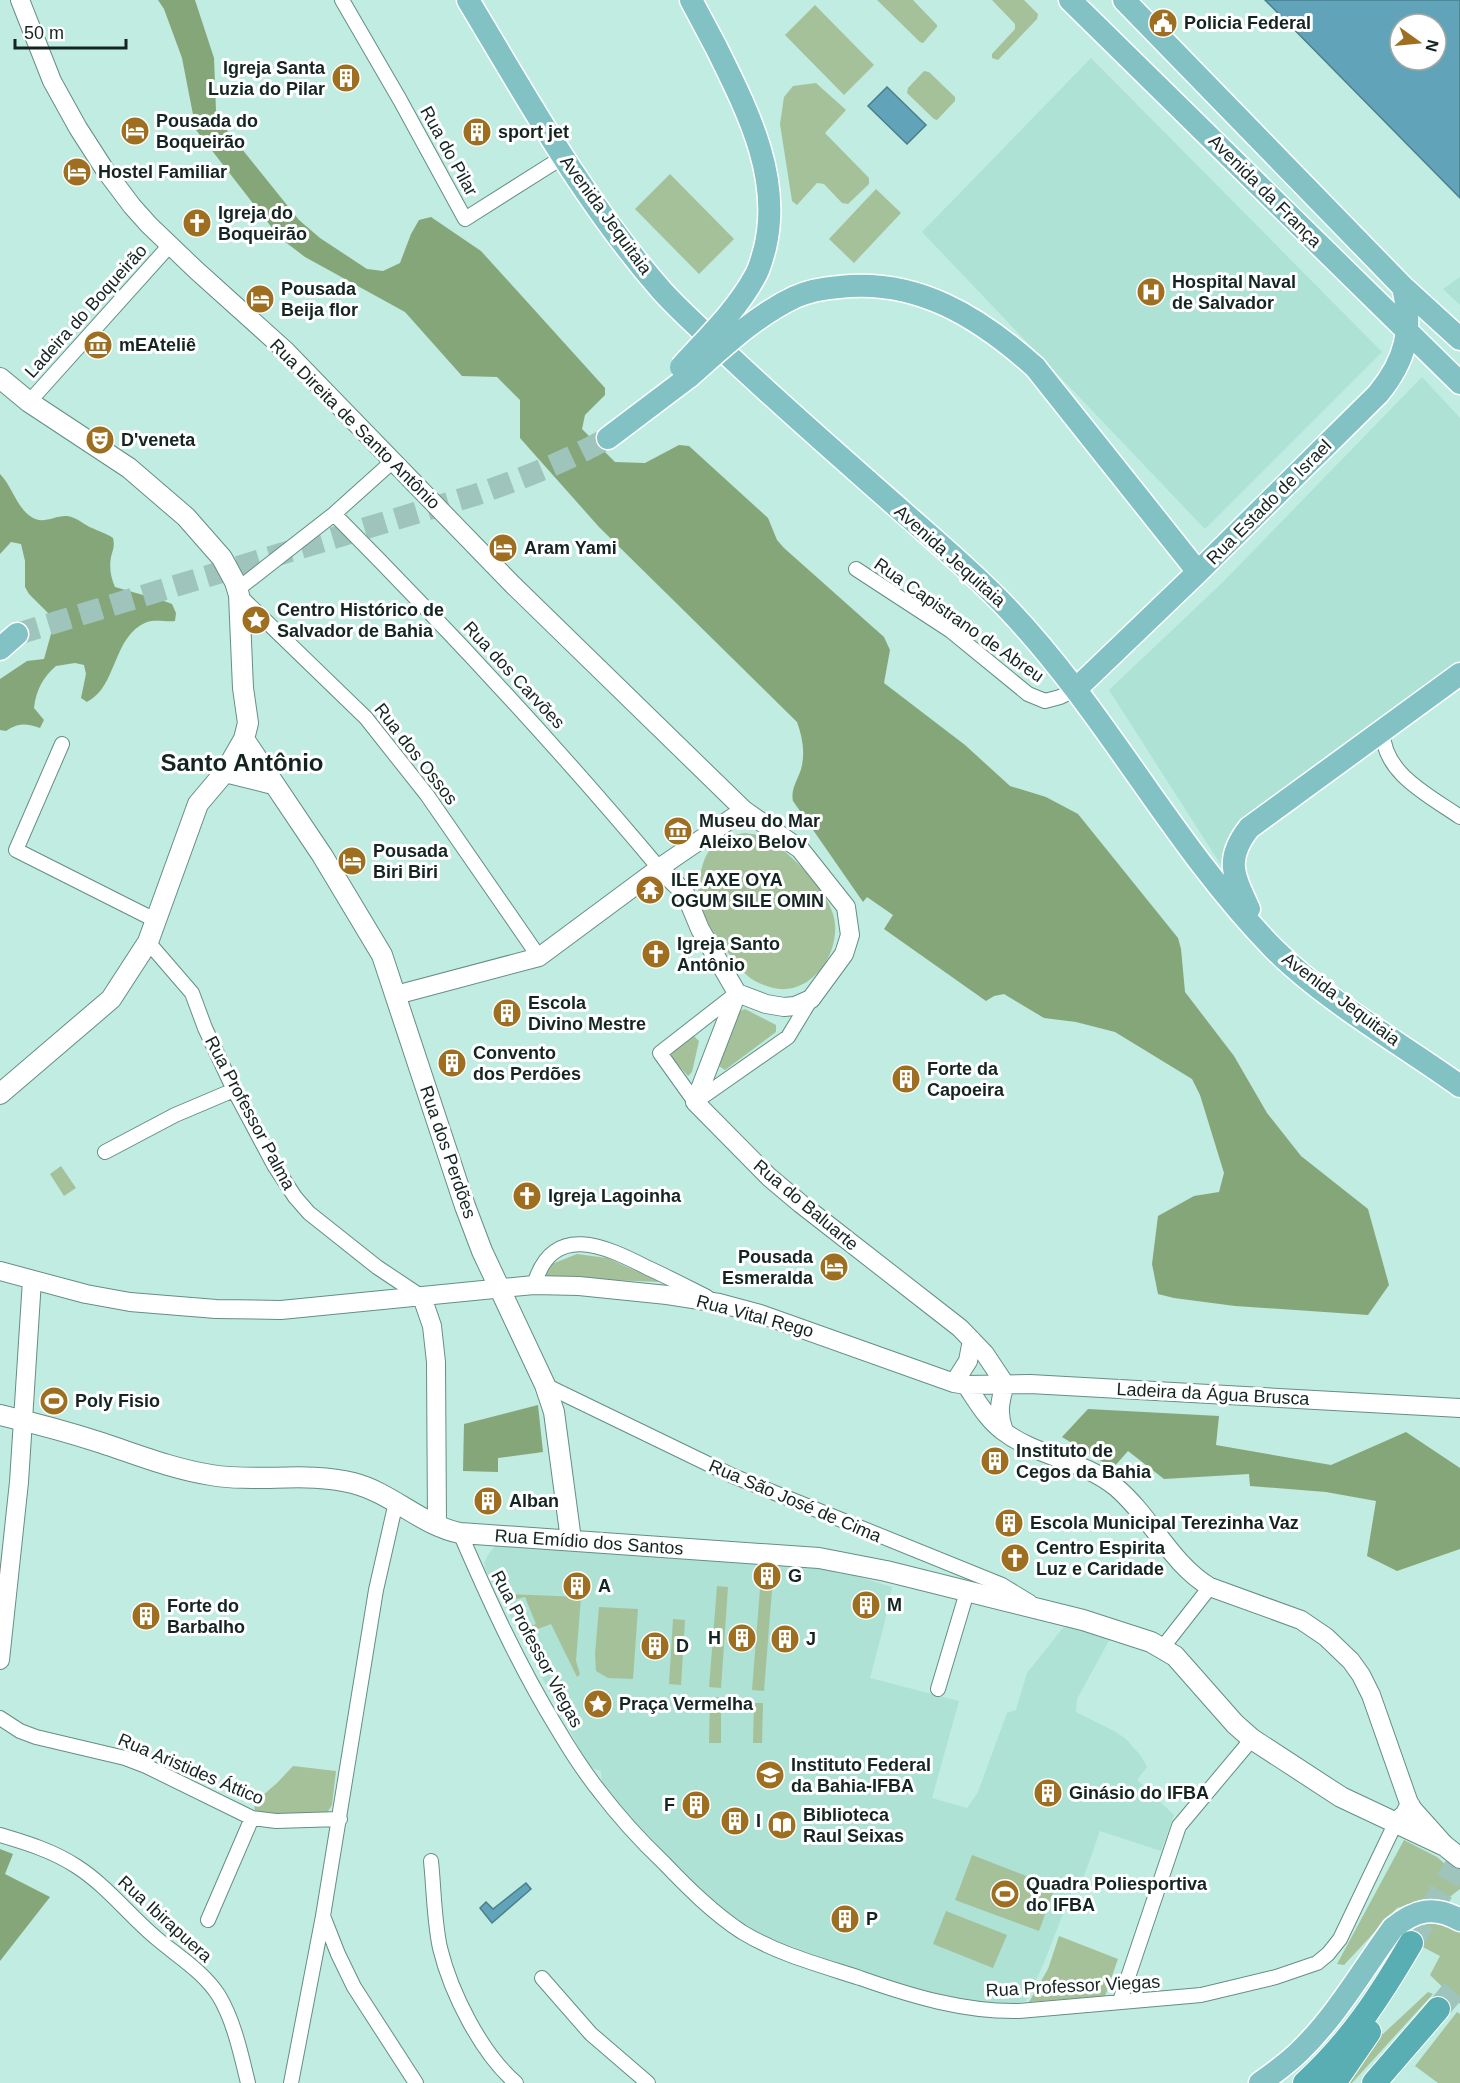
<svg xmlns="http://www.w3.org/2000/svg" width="1460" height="2083" font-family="Helvetica,sans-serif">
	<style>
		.built { fill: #ade2d5 }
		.green { fill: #a5c19a }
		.forest { fill: #85a679 }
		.water { fill: #61a4b9; stroke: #4a7e8b; stroke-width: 1.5; fill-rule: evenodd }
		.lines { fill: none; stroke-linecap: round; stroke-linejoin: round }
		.primary-tunnel { stroke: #9ec4bb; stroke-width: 22; stroke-dasharray: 22 11; stroke-linecap: butt }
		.trunk-tunnel { stroke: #9ec4bb; stroke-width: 24; stroke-dasharray: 24 12; stroke-linecap: butt }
		.minor-casing { stroke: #658e84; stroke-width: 16 }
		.tertiary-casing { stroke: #658e84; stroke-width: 20 }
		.secondary-casing { stroke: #658e84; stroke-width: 22 }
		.primary-casing { stroke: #fff; stroke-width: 25 }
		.trunk-casing { stroke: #fff; stroke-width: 26 }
		.minor { stroke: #fff; stroke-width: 14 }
		.tertiary { stroke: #fff; stroke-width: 18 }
		.secondary { stroke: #fff; stroke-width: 20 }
		.primary { stroke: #82c2c5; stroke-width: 22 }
		.trunk { stroke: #58aeb2; stroke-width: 24 }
		.primary-bridge-casing { stroke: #fff; stroke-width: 25; stroke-linecap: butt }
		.primary-bridge { stroke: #82c2c5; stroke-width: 22 }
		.labels { text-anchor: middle; stroke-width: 6; stroke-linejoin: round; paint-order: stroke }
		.poi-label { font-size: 18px; font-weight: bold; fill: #142521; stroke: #fff; text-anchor: start }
		.street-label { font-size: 18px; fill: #142521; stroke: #fff }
		.district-label { font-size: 24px; font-weight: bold; fill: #142521; stroke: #fff }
	</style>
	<rect width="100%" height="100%" fill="#c0ece1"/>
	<path class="built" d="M1091,58L1382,352L1205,529L922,232Z
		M1460,277V305L1443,289Z
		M1422,377L1460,418V662L1237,828L1226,873L1109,690L1223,582Z
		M509,1544L692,1559L833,1567L835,1573L852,1575L892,1587L884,1625L870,1678L959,1701L932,1798L967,1808L978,1792L1007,1713L1016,1710L1027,1673L1063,1628L1070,1626L1111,1637L1077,1699L1076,1712L1116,1732L1127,1740L1141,1756L1147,1767L1137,1780L1174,1815L1161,1851L1100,1831L1078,1893L1072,1891L1043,1965L1026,2001L1000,2007L966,2002L906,1989L761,1935L705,1896L602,1787L601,1771L589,1767L486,1571L484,1563L488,1555L496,1545Z"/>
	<path class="green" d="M877,0H913L937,25V27L923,43L920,42Z
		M992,0H1024L1038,14L1037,19L998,60L992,58V54L1015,29V24Z
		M815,5L874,65L844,95L785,35Z
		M924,71L929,72L955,97V101L937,120L934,119L907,93L908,88Z
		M816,83L846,110L825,133L869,178V184L848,204L842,203L824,184L817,183L797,205L792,201L780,124L784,97L793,86Z
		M670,174L734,239L699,274L635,209Z
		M876,189L901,213L854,263L829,239Z
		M745,833C749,834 754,834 759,835C783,843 826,889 833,914C841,940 826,972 803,984C786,993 771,989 755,981C744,975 734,961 727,951C715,935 700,914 698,894C698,890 699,885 700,880C703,850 715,838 745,833Z
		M745,1009L776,1025V1032L725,1070L719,1066L740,1011Z
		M694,1036L699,1041L692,1072L688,1076L671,1057L672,1052Z
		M61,1166L76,1188L64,1196L50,1174Z
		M577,1254L607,1258L660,1282L545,1277L552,1264Z
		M717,1586L728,1587L721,1688L709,1687Z
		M760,1589L772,1590L764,1691L752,1690Z
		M508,1594L581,1597L576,1661L580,1674L577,1677L551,1624L525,1634L524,1629L536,1624L525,1597L508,1601L506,1596Z
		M599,1607L638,1609L633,1679L608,1678L596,1671L595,1654Z
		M673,1619L685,1620L681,1685L669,1684Z
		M710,1697H721V1743H709Z
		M754,1703H763L762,1743H753Z
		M293,1766L336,1771L332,1805L327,1813L314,1815L255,1812L254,1803L277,1783Z
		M1404,1840L1437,1857L1460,1877V1889L1443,1902L1427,1899L1397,1908L1344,1965L1337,1964Z
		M972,1855L1055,1887L1039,1931L955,1900Z
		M946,1911L1007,1935L993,1968L933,1944Z
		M1414,1922L1447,1923L1460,1931V2004L1430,1975L1440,1956L1398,1934Z
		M1059,1936L1118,1959L1105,1996L1029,2002L1048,1969Z
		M1428,1992L1433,1994L1352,2083H1343L1376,2029L1383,2034Z
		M1457,2012L1460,2014V2083H1438L1415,2066Z"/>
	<path class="forest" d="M158,0H195L214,58L216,111L225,128L299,220L320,238L367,269L383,271L400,263L411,234L419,220L431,217L481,251L605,388V395L585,415L582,429L615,462L645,463L679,445L689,446L768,518L777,540L784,548L884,637L890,650L884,683L965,745L1010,786L1046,797L1078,814L1178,938L1181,949L1185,992L1234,1056L1267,1113L1301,1156L1368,1209L1389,1285L1368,1315L1235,1306L1174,1298L1158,1294L1152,1264L1158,1216L1194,1196L1219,1192L1224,1173L1200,1095L1192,1079L1115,1032L1076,1022L1044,1018L1004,994L994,996L986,1001L884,929L893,915L867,897L863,902L793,801C790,788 800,777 802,765C805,750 802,736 797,722L599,527L520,438V400L497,377L462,376L405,312L305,257L280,238L196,130L182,58L164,9Z
		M0,474C12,486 16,506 30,516C43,526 54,515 67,516C77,517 84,525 92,528C100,532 106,533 113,538C115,546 113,549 111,557C109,568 111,578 115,587L164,601L172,604L176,613L175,621C166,622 155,619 147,622C112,636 118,686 87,702L81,698L86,674L84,665L75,663L56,666C43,677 36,690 34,708L44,720L40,728C26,723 18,723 6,731L0,730V679L27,661L44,659L51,634V625L49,614L29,594L25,587V561L21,544L11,542L0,554Z
		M538,1405L543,1452L498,1458V1472L463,1471L464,1424Z
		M1088,1409L1219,1416L1216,1445L1331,1465L1406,1432L1460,1468V1549L1397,1571L1367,1556L1376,1501L1326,1492L1250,1486L1249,1474L1164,1479L1128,1451L1113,1468L1062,1437Z
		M0,1849L13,1854L5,1874L50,1897L0,1961Z"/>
	<path class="water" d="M1265,0H1460V198L1270,5ZM1400,24H1436V60H1400Z
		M887,87L926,125L907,144L868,106Z
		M526,1883L531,1889L492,1923L480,1908L486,1902L493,1909Z"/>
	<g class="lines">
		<path class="primary-tunnel" d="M17,634L475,495C521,479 565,462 608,438"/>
		<path class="trunk-tunnel" d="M1411,1943L1460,1860
			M1438,2009L1460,1983"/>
		<g class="minor-casing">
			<path id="minor" d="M342,0L400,100L465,219L563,157
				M29,402L170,245
				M334,514C447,628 556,745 659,868
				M856,569L951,631L1028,694L1045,701L1060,697L1076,689
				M238,589L334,514L393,461
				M239,595L366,718L427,795L539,957
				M1383,731C1382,773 1430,796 1460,817
				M62,744L16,850L155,920
				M148,942L192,993L205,1028L234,1090L274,1165L295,1197L309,1213L377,1267L422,1297
				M737,993L660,1053L695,1102L788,1037L811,999
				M105,1152L175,1115L234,1090
				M534,1285C553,1221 605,1246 648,1268C668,1277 687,1287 707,1297
				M545,1385L733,1476L1002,1585L1030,1602
				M460,1533C489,1600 519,1666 557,1728C570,1750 584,1772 600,1792C619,1817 641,1841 664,1863C688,1888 713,1913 742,1932C778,1954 820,1965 860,1978C911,1996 964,2012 1019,2011L1201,1995L1276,1977L1317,1963L1328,1954L1340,1939L1395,1824
				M1163,1647L1210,1587
				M938,1689L967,1592
				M0,1718L20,1731L36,1737L125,1758L146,1766L252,1818L276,1821L340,1819
				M0,1835C27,1843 53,1851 76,1866C106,1885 128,1914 155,1937C177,1956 203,1971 219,1996C234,2021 241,2054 248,2083
				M431,1861C434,1890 434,1920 440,1948C451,1993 481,2053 516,2083
				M323,1916L338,1954L354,1987L416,2083
				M208,1920L252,1818
				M542,1978L591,2034L648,2083
				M1120,2001L1179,1826L1252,1739
				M291,2083L323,1916L376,1590L396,1502"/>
		</g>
		<g class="tertiary-casing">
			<path id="tertiary" d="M20,0L52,81L78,128L105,170L132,206L149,225L196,270L286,351L513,585L744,810L800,849L846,907L850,935L844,954L811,999L795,1006L784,1007L766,1004L737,993L700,929L685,893L659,868
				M737,993L695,1102L769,1177L801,1204L960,1328L985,1354L1005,1384
				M396,995L539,957L659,868L744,810
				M0,1271L86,1294L130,1302L216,1309L281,1310L534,1285L579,1286L667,1295L719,1303L760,1314L954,1383L966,1385L1030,1384L1460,1408
				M422,1297L432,1326L436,1362L437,1525
				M954,1383L968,1361L972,1340
				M966,1385C977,1401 987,1419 1003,1431C1037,1457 1084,1460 1117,1488C1152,1518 1171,1564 1210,1587L1301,1620L1326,1637L1351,1661L1361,1675L1371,1695L1410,1806L1444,1844
				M1004,1431C997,1414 1000,1401 1005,1384
				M0,1660L19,1482L32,1280"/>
		</g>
		<g class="secondary-casing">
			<path id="secondary" d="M0,378L29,402L129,468L186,517L222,558L235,582L239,595L243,688L248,723L244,739L225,772L198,804L148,942L111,999L0,1094
				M244,739L322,855L382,955L465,1206L482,1251L545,1385L554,1412L571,1540
				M225,772L273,784
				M0,1415C34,1423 68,1432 102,1443C138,1455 173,1469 211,1475C258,1483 307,1471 353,1483C392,1493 421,1525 460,1533L819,1558L886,1571L1083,1620L1151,1642L1175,1656L1235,1724L1252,1739L1341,1797L1445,1846L1460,1858
				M1395,1824L1405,1815L1410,1806"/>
		</g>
		<g class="primary-casing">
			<path id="primary" d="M468,0C528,100 585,203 662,291C682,313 705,333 726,353C784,408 844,460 904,513C939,544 975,574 1008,609C1107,713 1173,846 1274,949C1326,1001 1400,1043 1460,1086
				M691,0L716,47
				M1070,0L1460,383
				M1124,0L1403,287L1460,339
				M1035,367L1198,572
				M608,438L690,376
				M0,649L17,634
				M1076,689L1198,572L1378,394C1406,360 1413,330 1403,287
				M1249,909C1234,876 1224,860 1249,828L1460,674
				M1260,2083C1274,2073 1288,2063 1300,2051C1337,2015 1363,1969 1393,1928C1415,1910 1434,1905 1460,1920"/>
		</g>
		<g class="trunk-casing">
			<path id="trunk" d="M1305,2083C1351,2041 1380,1996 1411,1943
				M1334,2083L1369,2032
				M1374,2083L1438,2009"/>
		</g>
		<use href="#minor" class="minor"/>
		<use href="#tertiary" class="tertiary"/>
		<use href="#secondary" class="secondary"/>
		<use href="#primary" class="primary"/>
		<use href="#trunk" class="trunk"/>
		<g class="primary-bridge-casing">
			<path id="primary-bridge" d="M681,367C706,339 736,311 754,278C760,269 762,258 765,248C782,177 747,110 716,47
				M690,376C723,347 755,316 795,297C809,291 825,288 839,287C917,278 979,317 1035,367"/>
		</g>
		<use href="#primary-bridge" class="primary-bridge"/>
	</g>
	<defs>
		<g id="civic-disc" transform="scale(1.5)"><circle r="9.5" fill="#9e6f21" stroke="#fff"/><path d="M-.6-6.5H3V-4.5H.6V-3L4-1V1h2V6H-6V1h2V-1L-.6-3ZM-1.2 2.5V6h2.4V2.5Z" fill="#fff"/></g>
		<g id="building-disc" transform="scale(1.5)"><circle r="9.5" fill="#9e6f21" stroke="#fff"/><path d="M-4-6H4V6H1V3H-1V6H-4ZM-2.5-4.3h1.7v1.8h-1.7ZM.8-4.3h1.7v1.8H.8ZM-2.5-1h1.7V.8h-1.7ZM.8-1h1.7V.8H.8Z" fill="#fff"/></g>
		<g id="hotel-disc" transform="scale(1.5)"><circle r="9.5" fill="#9e6f21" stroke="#fff"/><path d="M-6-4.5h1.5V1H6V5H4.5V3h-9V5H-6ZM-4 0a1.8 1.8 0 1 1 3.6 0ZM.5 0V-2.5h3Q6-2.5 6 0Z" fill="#fff"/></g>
		<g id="church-disc" transform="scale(1.5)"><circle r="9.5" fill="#9e6f21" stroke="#fff"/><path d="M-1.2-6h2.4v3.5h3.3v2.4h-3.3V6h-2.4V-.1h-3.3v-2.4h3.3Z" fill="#fff"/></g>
		<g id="hospital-disc" transform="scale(1.5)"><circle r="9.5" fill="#9e6f21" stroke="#fff"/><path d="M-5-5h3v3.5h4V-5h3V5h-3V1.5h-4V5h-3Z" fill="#fff"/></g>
		<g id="museum-disc" transform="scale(1.5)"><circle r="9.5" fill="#9e6f21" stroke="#fff"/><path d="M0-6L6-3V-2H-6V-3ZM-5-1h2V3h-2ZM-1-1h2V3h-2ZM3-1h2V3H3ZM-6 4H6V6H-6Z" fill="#fff"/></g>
		<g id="theatre-disc" transform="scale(1.5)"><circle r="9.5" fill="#9e6f21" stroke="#fff"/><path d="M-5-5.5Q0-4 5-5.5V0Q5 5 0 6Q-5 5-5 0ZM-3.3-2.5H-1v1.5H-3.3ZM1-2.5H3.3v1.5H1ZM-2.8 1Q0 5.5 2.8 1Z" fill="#fff"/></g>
		<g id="sight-disc" transform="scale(1.5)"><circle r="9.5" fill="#9e6f21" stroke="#fff"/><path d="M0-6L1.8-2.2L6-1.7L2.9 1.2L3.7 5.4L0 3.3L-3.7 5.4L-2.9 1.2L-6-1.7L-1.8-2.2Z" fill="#fff"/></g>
		<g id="temple-disc" transform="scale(1.5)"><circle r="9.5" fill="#9e6f21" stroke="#fff"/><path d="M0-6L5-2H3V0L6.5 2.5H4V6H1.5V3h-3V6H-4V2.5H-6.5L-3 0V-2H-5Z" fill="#fff"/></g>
		<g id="stadium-disc" transform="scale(1.5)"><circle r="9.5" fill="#9e6f21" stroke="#fff"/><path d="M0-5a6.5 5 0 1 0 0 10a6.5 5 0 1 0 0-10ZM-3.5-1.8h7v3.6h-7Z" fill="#fff"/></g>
		<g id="university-disc" transform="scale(1.5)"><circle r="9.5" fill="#9e6f21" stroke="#fff"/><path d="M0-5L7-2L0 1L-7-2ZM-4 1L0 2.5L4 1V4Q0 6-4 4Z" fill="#fff"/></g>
		<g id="library-disc" transform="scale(1.5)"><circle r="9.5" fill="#9e6f21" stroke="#fff"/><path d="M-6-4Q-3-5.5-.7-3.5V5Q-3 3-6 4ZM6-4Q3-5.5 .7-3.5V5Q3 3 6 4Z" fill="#fff"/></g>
	</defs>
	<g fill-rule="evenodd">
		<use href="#civic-disc" x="1163" y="23"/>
		<use href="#building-disc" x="346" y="78"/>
		<use href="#hotel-disc" x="135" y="131"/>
		<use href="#building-disc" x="477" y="132"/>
		<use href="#hotel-disc" x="77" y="172"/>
		<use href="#church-disc" x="197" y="223"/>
		<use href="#hospital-disc" x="1151" y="292"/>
		<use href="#hotel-disc" x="260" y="299"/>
		<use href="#museum-disc" x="98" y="345"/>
		<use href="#theatre-disc" x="100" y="440"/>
		<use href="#hotel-disc" x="503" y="548"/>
		<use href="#sight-disc" x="256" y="620"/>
		<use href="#museum-disc" x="678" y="831"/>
		<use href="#hotel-disc" x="352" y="861"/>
		<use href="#temple-disc" x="650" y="890"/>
		<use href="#church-disc" x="656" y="954"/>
		<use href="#building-disc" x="507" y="1013"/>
		<use href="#building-disc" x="452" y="1063"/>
		<use href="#building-disc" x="906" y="1079"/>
		<use href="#church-disc" x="527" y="1196"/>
		<use href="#hotel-disc" x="834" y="1267"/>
		<use href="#stadium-disc" x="54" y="1401"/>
		<use href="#building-disc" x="995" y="1461"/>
		<use href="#building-disc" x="488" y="1501"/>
		<use href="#building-disc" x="1009" y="1523"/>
		<use href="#church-disc" x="1015" y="1558"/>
		<use href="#building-disc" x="767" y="1576"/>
		<use href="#building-disc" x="577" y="1586"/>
		<use href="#building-disc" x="866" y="1605"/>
		<use href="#building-disc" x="146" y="1616"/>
		<use href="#building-disc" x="742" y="1638"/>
		<use href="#building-disc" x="785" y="1639"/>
		<use href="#building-disc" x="655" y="1646"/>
		<use href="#sight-disc" x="598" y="1704"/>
		<use href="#university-disc" x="770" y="1775"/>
		<use href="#building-disc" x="1048" y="1793"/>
		<use href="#building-disc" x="696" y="1805"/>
		<use href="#building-disc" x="735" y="1821"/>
		<use href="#library-disc" x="782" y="1825"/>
		<use href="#stadium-disc" x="1005" y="1894"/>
		<use href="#building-disc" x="845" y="1919"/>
	</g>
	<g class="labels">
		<g class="poi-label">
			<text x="1184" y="29">Policia Federal</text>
			<text x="325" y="74" text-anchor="end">Igreja Santa<tspan x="325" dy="21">Luzia do Pilar</tspan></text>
			<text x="156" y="127">Pousada do<tspan x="156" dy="21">Boqueirão</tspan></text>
			<text x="498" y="138">sport jet</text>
			<text x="98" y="178">Hostel Familiar</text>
			<text x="218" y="219">Igreja do<tspan x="218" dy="21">Boqueirão</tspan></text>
			<text x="1172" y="288">Hospital Naval<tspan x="1172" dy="21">de Salvador</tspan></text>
			<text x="281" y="295">Pousada<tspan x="281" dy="21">Beija flor</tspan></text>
			<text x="119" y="351">mEAteliê</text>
			<text x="121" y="446">D'veneta</text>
			<text x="524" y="554">Aram Yami</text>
			<text x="277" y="616">Centro Histórico de<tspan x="277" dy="21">Salvador de Bahia</tspan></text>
			<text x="699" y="827">Museu do Mar<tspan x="699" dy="21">Aleixo Belov</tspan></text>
			<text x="373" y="857">Pousada<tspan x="373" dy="21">Biri Biri</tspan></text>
			<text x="671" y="886">ILE AXE OYA<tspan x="671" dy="21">OGUM SILE OMIN</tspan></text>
			<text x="677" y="950">Igreja Santo<tspan x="677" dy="21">Antônio</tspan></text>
			<text x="528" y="1009">Escola<tspan x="528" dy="21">Divino Mestre</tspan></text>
			<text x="473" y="1059">Convento<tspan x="473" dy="21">dos Perdões</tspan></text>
			<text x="927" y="1075">Forte da<tspan x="927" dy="21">Capoeira</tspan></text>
			<text x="548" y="1202">Igreja Lagoinha</text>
			<text x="813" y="1263" text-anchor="end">Pousada<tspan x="813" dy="21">Esmeralda</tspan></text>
			<text x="75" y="1407">Poly Fisio</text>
			<text x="1016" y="1457">Instituto de<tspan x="1016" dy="21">Cegos da Bahia</tspan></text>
			<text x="509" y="1507">Alban</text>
			<text x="1030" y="1529">Escola Municipal Terezinha Vaz</text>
			<text x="1036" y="1554">Centro Espirita<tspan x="1036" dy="21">Luz e Caridade</tspan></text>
			<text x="788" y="1582">G</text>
			<text x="598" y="1592">A</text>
			<text x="887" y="1611">M</text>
			<text x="167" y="1612">Forte do<tspan x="167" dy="21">Barbalho</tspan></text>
			<text x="721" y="1644" text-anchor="end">H</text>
			<text x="806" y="1645">J</text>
			<text x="676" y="1652">D</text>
			<text x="619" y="1710">Praça Vermelha</text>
			<text x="791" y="1771">Instituto Federal<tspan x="791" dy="21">da Bahia-IFBA</tspan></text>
			<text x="1069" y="1799">Ginásio do IFBA</text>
			<text x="675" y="1811" text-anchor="end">F</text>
			<text x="803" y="1821">Biblioteca<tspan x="803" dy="21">Raul Seixas</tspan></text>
			<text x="756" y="1827">I</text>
			<text x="1026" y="1890">Quadra Poliesportiva<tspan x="1026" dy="21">do IFBA</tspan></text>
			<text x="866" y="1925">P</text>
		</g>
		<g class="street-label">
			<text transform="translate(449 151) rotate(61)" y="6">Rua do Pilar</text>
			<text transform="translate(1265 191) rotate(45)" y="6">Avenida da França</text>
			<text transform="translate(606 215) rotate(54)" y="6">Avenida Jequitaia</text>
			<text transform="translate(86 311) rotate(-48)" y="6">Ladeira do Boqueirão</text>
			<text transform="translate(355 424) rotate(45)" y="6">Rua Direita de Santo Antônio</text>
			<text transform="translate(1269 502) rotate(-45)" y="6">Rua Estado de Israel</text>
			<text transform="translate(950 556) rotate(42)" y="6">Avenida Jequitaia</text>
			<text transform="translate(959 620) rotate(35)" y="6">Rua Capistrano de Abreu</text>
			<text transform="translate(514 675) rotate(47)" y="6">Rua dos Carvões</text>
			<text transform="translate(416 754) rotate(52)" y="6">Rua dos Ossos</text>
			<text transform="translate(1341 999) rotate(37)" y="6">Avenida Jequitaia</text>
			<text transform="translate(250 1113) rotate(62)" y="6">Rua Professor Palma</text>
			<text transform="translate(448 1152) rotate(71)" y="6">Rua dos Perdões</text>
			<text transform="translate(806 1205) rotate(40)" y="6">Rua do Baluarte</text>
			<text transform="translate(755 1316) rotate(15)" y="6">Rua Vital Rego</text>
			<text transform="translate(1213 1394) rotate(3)" y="6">Ladeira da Água Brusca</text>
			<text transform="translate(795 1501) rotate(23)" y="6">Rua São José de Cima</text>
			<text transform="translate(589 1542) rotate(4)" y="6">Rua Emídio dos Santos</text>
			<text transform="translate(537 1649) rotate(62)" y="6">Rua Professor Viegas</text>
			<text transform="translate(191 1769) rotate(23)" y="6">Rua Aristides Áttico</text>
			<text transform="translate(165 1919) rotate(42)" y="6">Rua Ibirapuera</text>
			<text transform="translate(1073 1986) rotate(-3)" y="6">Rua Professor Viegas</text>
		</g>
		<g class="district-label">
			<text x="242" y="771">Santo Antônio</text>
		</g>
	</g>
	<g transform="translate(1418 42) rotate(105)"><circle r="28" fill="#ffffff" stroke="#a1a8a6" stroke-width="1.5"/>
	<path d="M0-4.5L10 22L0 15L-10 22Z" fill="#9e6f21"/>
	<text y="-9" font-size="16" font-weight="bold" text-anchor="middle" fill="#142521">N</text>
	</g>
	<path d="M15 39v9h111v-9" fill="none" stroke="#142521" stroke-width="3"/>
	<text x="24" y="39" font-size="18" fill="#142521" stroke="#ffffff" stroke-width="4.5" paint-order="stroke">50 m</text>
</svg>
